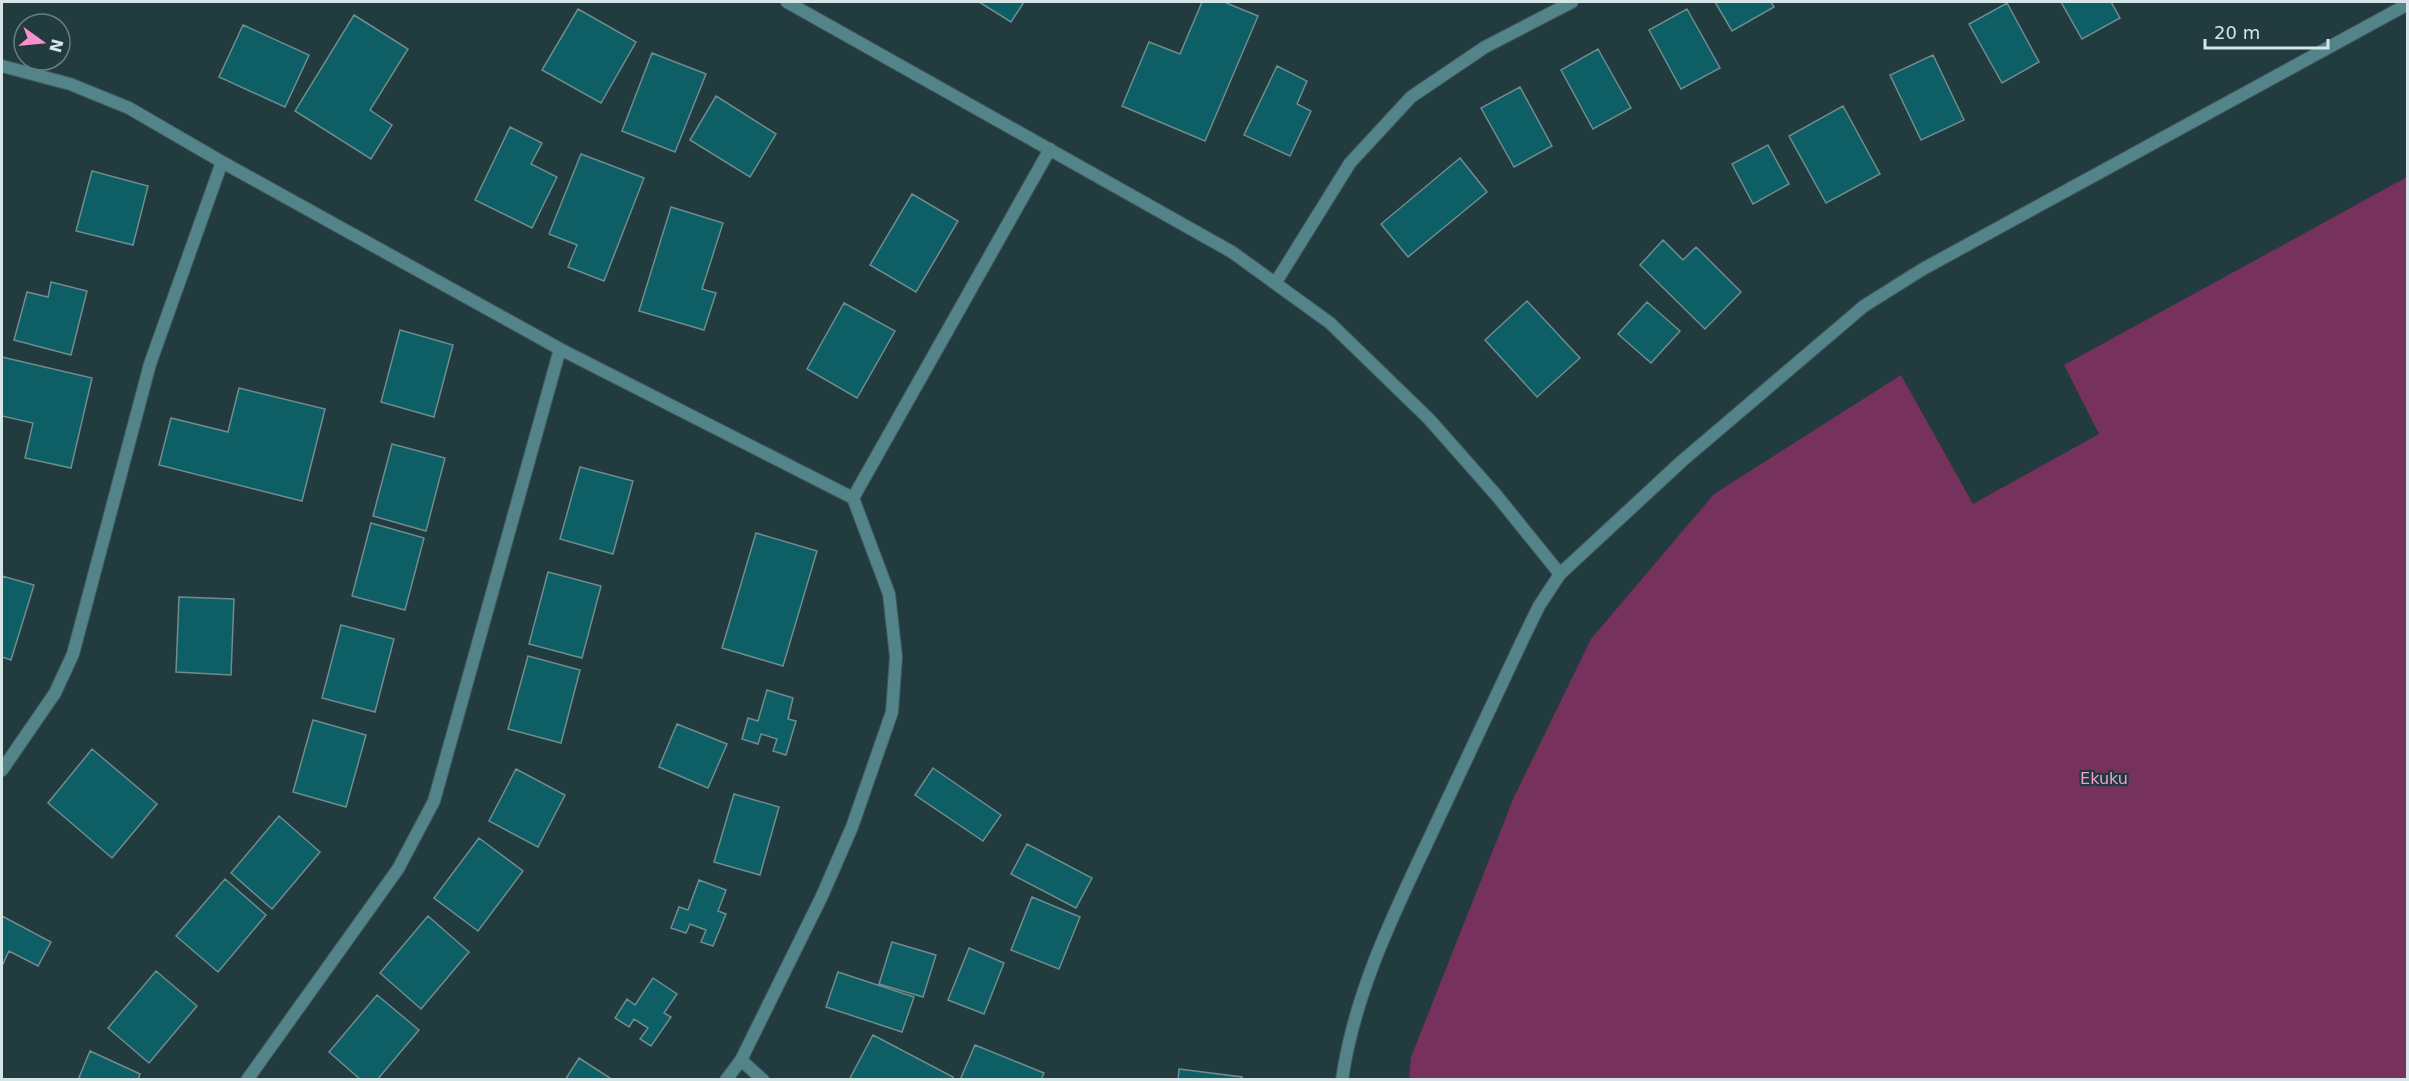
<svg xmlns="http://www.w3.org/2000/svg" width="2409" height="1081" font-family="'DejaVu Sans',sans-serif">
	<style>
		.green { fill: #76315c }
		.building { fill: #0e5e65; stroke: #708c8f; stroke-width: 1.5 }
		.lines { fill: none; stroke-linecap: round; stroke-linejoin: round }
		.lane-casing { stroke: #425a5c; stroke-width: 14 }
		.street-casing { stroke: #425a5c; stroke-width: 14 }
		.lane { stroke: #538489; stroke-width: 12 }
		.street { stroke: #538489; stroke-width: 12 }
		.labels { text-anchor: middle; stroke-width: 4.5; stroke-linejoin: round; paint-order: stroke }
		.park-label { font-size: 16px; fill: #f49fd1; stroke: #213b3e }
	</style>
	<rect width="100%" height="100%" fill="#213b3e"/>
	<path class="green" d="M2407,177V1079H1409L1411,1057L1514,797L1591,639L1714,494L1901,375L1973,504L2099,434L2064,365Z"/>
	<path class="building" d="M979,2H1024L1011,22Z
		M1202,2H1224L1258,16L1205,141L1122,106L1149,42L1180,54Z
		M1715,2H1771L1774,7L1732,31Z
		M2061,2H2111L2120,18L2082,39Z
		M2007,3L2039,62L2002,83L1969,24Z
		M578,9L636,42L601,103L542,70Z
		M1687,9L1720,68L1681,89L1649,30Z
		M354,15L408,49L370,110L392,125L371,159L295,111Z
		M243,25L309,55L285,107L219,77Z
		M1598,49L1631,108L1593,129L1561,70Z
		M652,53L706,74L675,152L622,131Z
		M1933,55L1964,120L1921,140L1890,75Z
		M1277,66L1307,81L1297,104L1311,111L1290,156L1244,135Z
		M1520,87L1552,146L1514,167L1481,108Z
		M716,96L776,134L750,177L690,140Z
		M1843,106L1880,174L1826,203L1789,136Z
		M510,127L542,143L531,164L557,177L532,228L475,200Z
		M1768,145L1789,184L1753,204L1732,164Z
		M581,154L644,178L604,281L568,267L577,245L549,234Z
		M1460,158L1487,192L1408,257L1381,224Z
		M92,171L148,186L133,245L76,231Z
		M912,194L958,221L916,292L870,265Z
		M671,207L723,223L702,289L716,293L704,330L639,311Z
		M1663,240L1683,260L1696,247L1741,292L1705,329L1640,265Z
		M51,282L87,291L71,355L14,340L27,292L48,297Z
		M1527,301L1580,358L1537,397L1485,340Z
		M1647,302L1680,331L1651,363L1618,334Z
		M844,303L895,331L857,398L807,369Z
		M400,330L453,345L434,417L381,402Z
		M2,357L92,378L71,468L25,458L33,423L2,416Z
		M239,388L325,409L302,501L159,465L171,418L228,432Z
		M392,444L445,458L426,531L373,516Z
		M580,467L633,481L613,554L560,539Z
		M371,523L424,538L405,610L352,596Z
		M756,533L817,551L783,666L722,648Z
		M548,572L601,586L582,658L529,644Z
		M2,576L34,585L11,660L2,657Z
		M179,597L234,599L231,675L176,672Z
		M341,625L394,639L375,712L322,698Z
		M528,656L580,670L561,743L508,729Z
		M767,690L793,698L788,719L796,721L786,755L773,751L777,739L761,734L758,744L742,739L748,718L758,721Z
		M313,720L366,735L346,807L293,792Z
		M677,724L727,744L708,788L659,767Z
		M92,749L157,804L112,858L48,803Z
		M933,768L1001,815L983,841L915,795Z
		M516,769L565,795L538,847L489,821Z
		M734,794L779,807L760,875L714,862Z
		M279,816L320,852L272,909L231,873Z
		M479,838L523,871L478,931L434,898Z
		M1027,844L1092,878L1076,908L1011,874Z
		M225,879L266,915L218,972L176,936Z
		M699,880L726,890L718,911L726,914L713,946L701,942L706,930L690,924L686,933L671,928L679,907L688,910Z
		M1032,897L1080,917L1059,969L1011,950Z
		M2,916L51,942L38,966L9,951L2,966Z
		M428,916L469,952L421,1009L380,973Z
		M892,942L936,955L923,997L879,984Z
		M969,948L1004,963L984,1014L948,1000Z
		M156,971L197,1006L149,1063L108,1028Z
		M838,972L914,997L902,1032L826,1007Z
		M653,978L677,994L664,1013L671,1017L651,1046L640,1039L648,1028L634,1019L629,1027L615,1018L627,999L635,1005Z
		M377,995L419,1030L377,1080H361L329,1052Z
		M873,1035L953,1077L951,1080H849Z
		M975,1045L1044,1073L1041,1080H960Z
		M90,1051L140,1074L138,1080H78Z
		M579,1058L613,1080H565Z
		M1179,1069L1242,1077L1241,1080H1178Z"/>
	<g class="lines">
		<g class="lane-casing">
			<path id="lane" d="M1276,282L1350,163L1411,97L1485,47L1572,2
				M741,1060L763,1080"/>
		</g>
		<g class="street-casing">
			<path id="street" d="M787,2L1232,252L1330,323L1429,419L1497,496L1560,574
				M2,66L70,84L129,108L222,162L560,349L853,498L889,594L896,657L892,712L852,827L822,896L741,1060L726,1080
				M853,498L1050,149
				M2,770L55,693L73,654L150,364L222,162
				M247,1080L398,869L434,801L560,349
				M1342,1080C1354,995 1392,917 1428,841C1459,775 1490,709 1521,643L1539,606L1560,574L1682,461L1864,306L1923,269L2408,4"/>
		</g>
		<use href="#lane" class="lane"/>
		<use href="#street" class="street"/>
	</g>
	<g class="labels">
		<g class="park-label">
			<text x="2104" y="784">Ekuku</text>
		</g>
	</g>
	<rect width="2409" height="1081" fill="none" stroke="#d6e5e6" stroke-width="6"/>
	<g transform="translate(42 42) rotate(105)"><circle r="28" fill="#213b3e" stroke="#697f81" stroke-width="1.5"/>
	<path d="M0-4.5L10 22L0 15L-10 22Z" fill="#f790ce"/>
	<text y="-9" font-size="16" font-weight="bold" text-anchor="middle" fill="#d6e5e6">N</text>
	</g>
	<path d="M2205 39v9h123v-9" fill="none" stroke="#d6e5e6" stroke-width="3"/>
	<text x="2214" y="39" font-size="18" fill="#d6e5e6" stroke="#213b3e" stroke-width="4.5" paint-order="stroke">20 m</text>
</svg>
